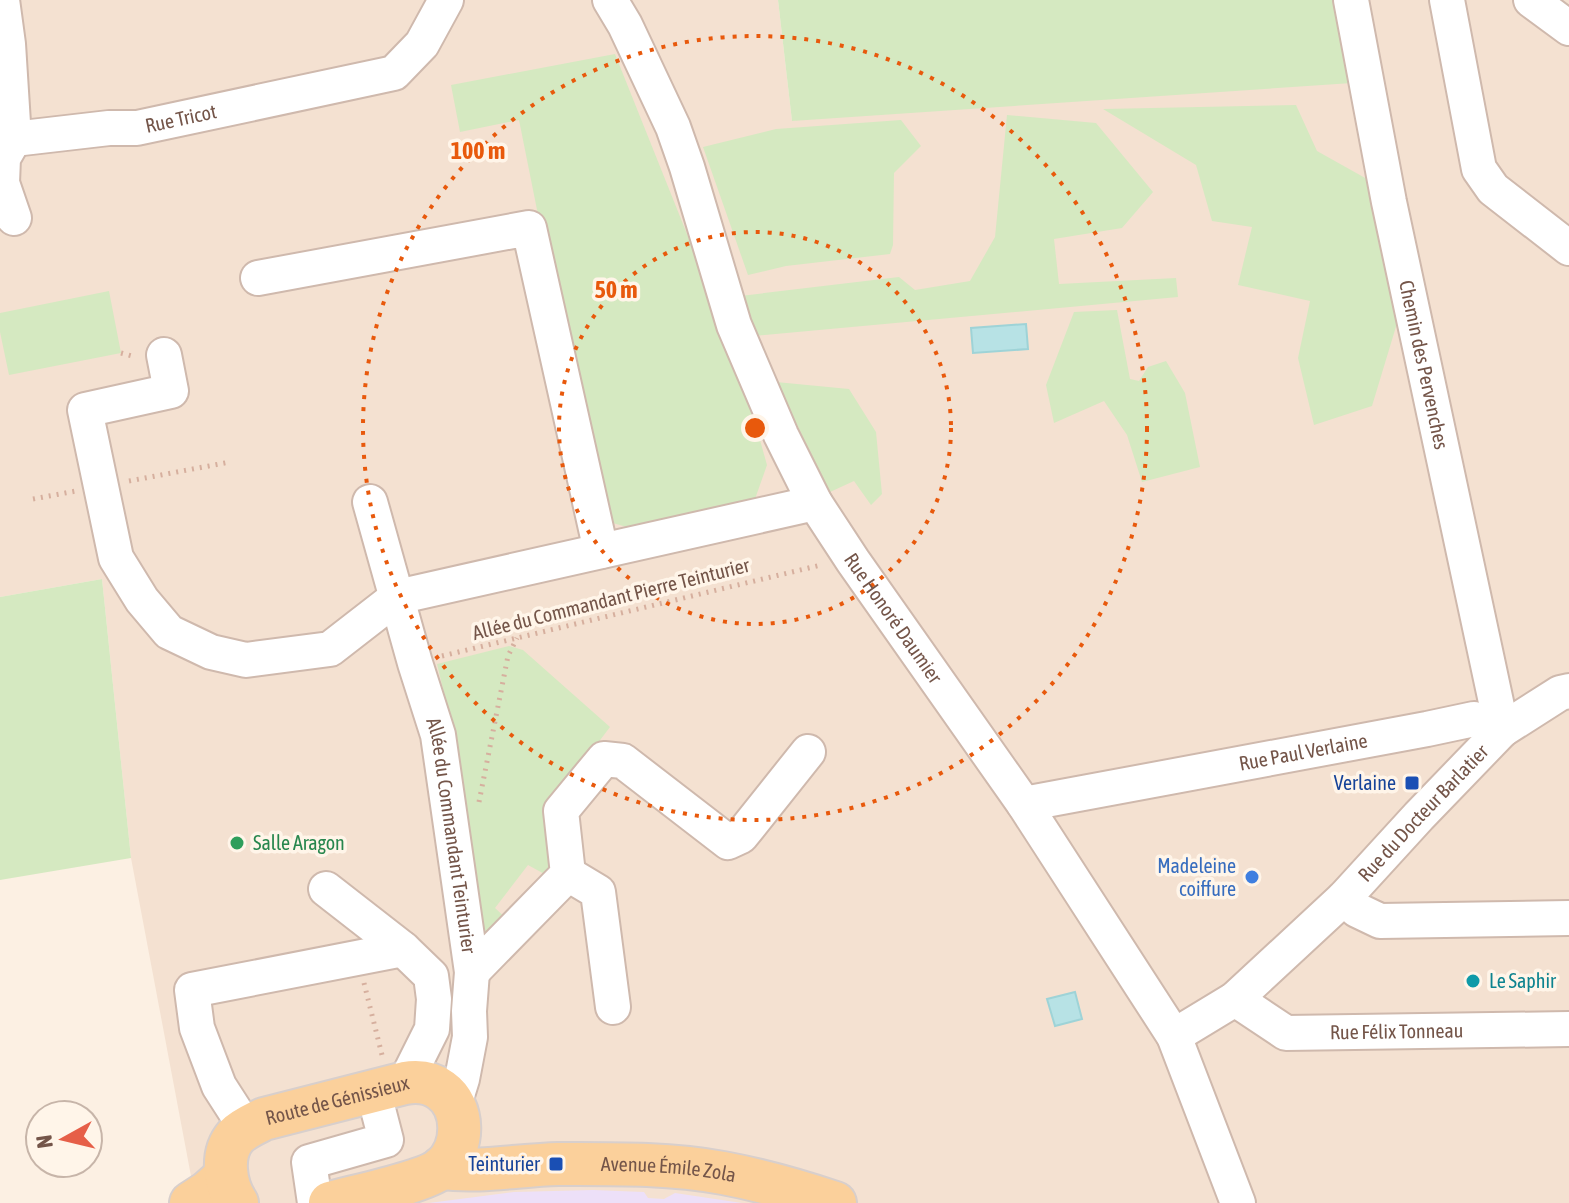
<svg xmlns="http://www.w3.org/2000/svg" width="1569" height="1203" font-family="'Asap Condensed',sans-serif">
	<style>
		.residential { fill: #f4e1d1 }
		.education { fill: #ede0f8 }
		.green { fill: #d5e9c1 }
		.water { fill: #b7e2e5; stroke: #9ed3d7; stroke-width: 2 }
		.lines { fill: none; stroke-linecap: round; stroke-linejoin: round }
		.minor-casing { stroke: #cfb9ad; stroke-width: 38 }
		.major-casing { stroke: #d8cfcc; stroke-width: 46 }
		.path { stroke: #d6af9e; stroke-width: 5; stroke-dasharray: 2 6; stroke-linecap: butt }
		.minor { stroke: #fff; stroke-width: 34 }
		.major { stroke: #fbd09b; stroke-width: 42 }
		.ring { fill: none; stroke: #e8590c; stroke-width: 4; stroke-dasharray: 4 8 }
		.transit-dot { fill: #1a4fb4; stroke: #fff5e9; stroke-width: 3 }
		.leisure-dot { fill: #2e9e5b; stroke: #fff5e9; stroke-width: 3 }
		.shop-dot { fill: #3f7fe0; stroke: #fff5e9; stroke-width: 3 }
		.culture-dot { fill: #0f9aa8; stroke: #fff5e9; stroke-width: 3 }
		.labels { text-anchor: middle; stroke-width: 7; stroke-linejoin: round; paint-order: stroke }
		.street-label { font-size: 20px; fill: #745549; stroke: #fff5e9 }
		.transit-label { font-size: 20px; fill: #164399; stroke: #fff5e9; text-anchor: end }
		.leisure-label { font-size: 20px; fill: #27864d; stroke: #fff5e9; text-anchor: start }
		.shop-label { font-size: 20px; fill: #366cbe; stroke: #fff5e9; text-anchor: end }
		.culture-label { font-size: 20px; fill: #0d838f; stroke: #fff5e9; text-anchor: start }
		.centre { fill: #e8590c; stroke: #fff5e9; stroke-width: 4 }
		.ring-label { font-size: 24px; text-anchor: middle; font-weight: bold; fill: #e8590c; stroke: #fff5e9; stroke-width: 7; stroke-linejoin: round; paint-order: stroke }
	</style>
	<rect width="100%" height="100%" fill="#fcf0e3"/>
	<path class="residential" d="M0,0H778L792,121L1336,0H1569V1203H199L191,1176L131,858L102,579L0,597Z"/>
	<path class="education" d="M593,1190L644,1192L648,1198L664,1199L675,1193L742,1203H429L514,1192Z"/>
	<path class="green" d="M778,0H1336L1352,83L792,121Z
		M615,54L685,229L747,394L767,465L755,499L630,528L606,521L594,494L519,120L460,132L451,85Z
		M1296,105L1317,151L1367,179L1398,320L1372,406L1314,425L1298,358L1310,301L1238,285L1252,227L1212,221L1196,165L1103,109Z
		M1007,115L1096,123L1153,192L1122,228L1054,239L1059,284L1176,278L1178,297L754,336L740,296L899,277L915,290L970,281L995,237Z
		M901,120L921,146L894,173L893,245L890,254L786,266L748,275L703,147L776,129Z
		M109,291L121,353L9,375L0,332V313Z
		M1117,310L1130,379L1139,381L1148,367L1166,361L1185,393L1200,467L1142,482L1127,435L1104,401L1054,423L1046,385L1074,312Z
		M776,382L849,389L876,432L882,494L871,505L854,481L830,492Z
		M102,579L131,858L0,880V597Z
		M509,646L523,650L610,727L551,805L553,859L548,876L528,865L495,908L511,923L480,941L455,739L437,664Z"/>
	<path class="water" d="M1026,324L1028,349L973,353L971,328Z
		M1075,992L1082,1019L1055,1026L1047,999Z"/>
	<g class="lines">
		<g class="minor-casing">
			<g id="minor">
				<path id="s1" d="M2,0L8,44L14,139L109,128H137L394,73L422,44L446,0"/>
				<path id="s2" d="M610,0L625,25L673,127L687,167L734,325L781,435L815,503L853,561L1024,804L1174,1036L1238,1203"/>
				<path id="s3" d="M1351,0L1389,202L1502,730"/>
				<path d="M1447,0L1479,169L1493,189L1569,248"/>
				<path d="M1531,0L1569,28"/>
				<path d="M14,139L3,158L2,183L14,218"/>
				<path d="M258,278L529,228L601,551"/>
				<path d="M164,355L171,391L85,410L116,558L142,600L169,632L211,652L246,660L330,649L397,597L815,503"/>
				<path id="s4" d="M370,502L415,663L438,735L457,867L472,972L469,1011L470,1037L462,1079L454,1105"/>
				<path id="s5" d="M1024,804L1427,729L1474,719L1502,730"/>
				<path d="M568,874L598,892L613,1007"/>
				<path d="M326,889L403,949L431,976L434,999L432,1029L405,1083"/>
				<path d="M1344,898L1357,910L1380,921L1569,918"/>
				<path d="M472,972L568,874L561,811L604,759L623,761L728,842L741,836L808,752"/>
				<path id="s6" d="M1235,999L1286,1033L1569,1029"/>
				<path id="s7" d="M1174,1036L1235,999L1344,898L1419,816L1502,730L1560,693L1569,691"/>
				<path d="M246,1128L219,1086L197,1028L192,990L403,949"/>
				<path d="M315,1203L309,1162L386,1140L373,1090"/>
			</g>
		</g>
		<g class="major-casing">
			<g id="major">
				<path id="s8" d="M441,1168C480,1173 519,1165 558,1164C612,1164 669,1163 723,1173C761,1180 799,1191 835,1203"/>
				<path d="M191,1203L208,1192L226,1176"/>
				<path id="s9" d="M237,1203C225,1185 220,1154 236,1136C244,1128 254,1124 264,1119L405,1083C417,1081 430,1082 441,1090C465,1107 465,1147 443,1167C426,1182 355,1196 330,1203"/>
			</g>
		</g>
		<path class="path" d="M121,353L136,357
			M129,481L230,462
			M33,499L76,491
			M442,656L821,565
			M479,802L508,656L517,638
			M364,983L382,1055"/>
		<use href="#minor" class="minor"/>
		<use href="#major" class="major"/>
	</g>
	<g class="ring">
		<circle cx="755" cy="428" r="196"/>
		<circle cx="755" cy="428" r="392"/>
	</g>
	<g class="transit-dot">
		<rect x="1404" y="775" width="16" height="16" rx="4"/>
		<rect x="548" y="1156" width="16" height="16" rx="4"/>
	</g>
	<circle class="leisure-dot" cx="237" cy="843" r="8"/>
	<circle class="shop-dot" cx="1252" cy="877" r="8"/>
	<circle class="culture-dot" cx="1473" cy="981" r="8"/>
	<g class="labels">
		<g class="street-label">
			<text dy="7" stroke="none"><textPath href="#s1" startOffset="308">Rue Tricot</textPath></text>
			<text dy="7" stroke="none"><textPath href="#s3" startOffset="372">Chemin des Pervenches</textPath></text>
			<text transform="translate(611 599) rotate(-14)" y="7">Allée du Commandant Pierre Teinturier</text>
			<text dy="7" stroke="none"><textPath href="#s2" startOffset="684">Rue Honoré Daumier</textPath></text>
			<text dy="7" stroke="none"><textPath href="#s5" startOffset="284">Rue Paul Verlaine</textPath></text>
			<text dy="7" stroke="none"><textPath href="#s7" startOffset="336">Rue du Docteur Barlatier</textPath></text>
			<text dy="7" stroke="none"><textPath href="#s4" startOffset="344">Allée du Commandant Teinturier</textPath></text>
			<text dy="7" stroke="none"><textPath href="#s6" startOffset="172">Rue Félix Tonneau</textPath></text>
			<text dy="7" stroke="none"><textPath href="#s9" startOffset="180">Route de Génissieux</textPath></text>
			<text dy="7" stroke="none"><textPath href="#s8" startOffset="228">Avenue Émile Zola</textPath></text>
		</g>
		<g class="transit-label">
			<text x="1396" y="790">Verlaine</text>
			<text x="540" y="1171">Teinturier</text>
		</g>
		<g class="leisure-label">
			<text x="253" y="850">Salle Aragon</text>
		</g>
		<g class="shop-label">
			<text x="1236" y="873">Madeleine<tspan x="1236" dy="23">coiffure</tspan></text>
		</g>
		<g class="culture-label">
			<text x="1489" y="988">Le Saphir</text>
		</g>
	</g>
	<circle cx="755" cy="428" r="12" class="centre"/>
	<g class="ring-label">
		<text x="478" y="159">100 m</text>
		<text x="616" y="298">50 m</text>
	</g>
	<g transform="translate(64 1139) rotate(262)"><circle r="38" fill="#fff5e9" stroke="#c7b5a9" stroke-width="2"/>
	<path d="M0-6L14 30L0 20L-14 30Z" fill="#e65f48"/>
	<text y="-12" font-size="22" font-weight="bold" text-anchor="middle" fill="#745549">N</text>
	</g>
</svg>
